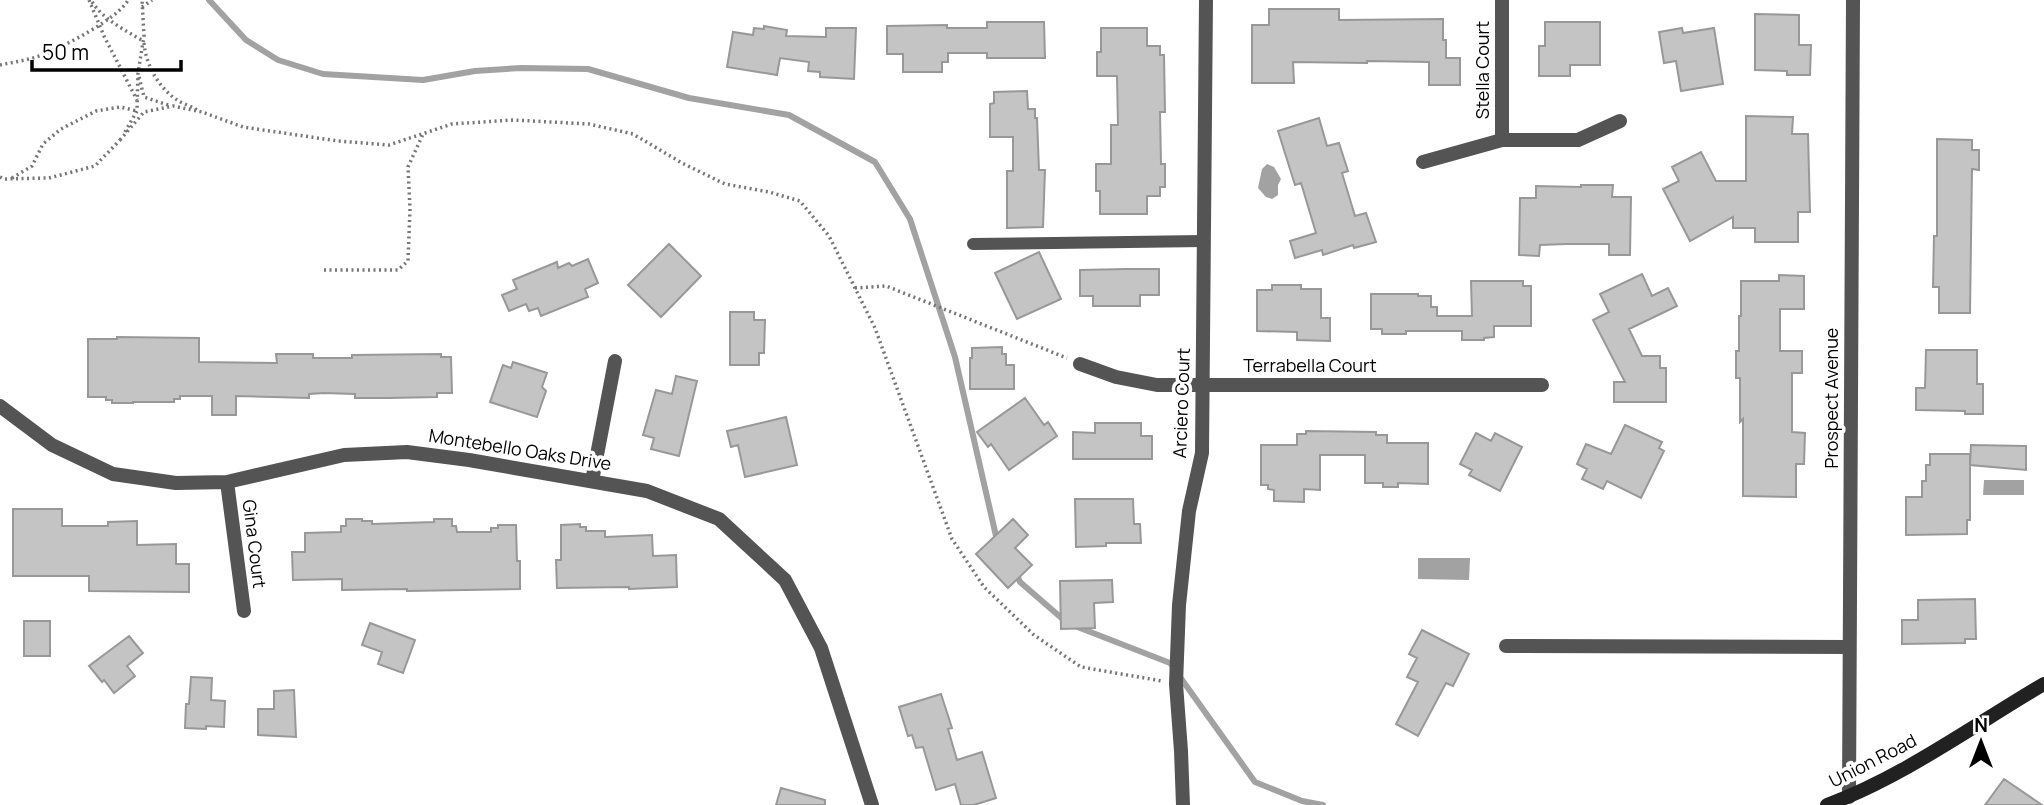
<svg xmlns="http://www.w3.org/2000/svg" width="2044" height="805" font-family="Manrope,sans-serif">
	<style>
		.water { fill: #a2a2a2 }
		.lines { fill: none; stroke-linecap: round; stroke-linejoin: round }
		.stream { stroke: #a2a2a2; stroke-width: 6 }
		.building { fill: #c4c4c4; stroke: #989898; stroke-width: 2 }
		.path { stroke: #767676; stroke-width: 3.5; stroke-dasharray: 2 3.5; stroke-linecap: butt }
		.lane { stroke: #545454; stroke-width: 12 }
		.street { stroke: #545454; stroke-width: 14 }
		.secondary { stroke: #212121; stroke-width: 14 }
		.labels { text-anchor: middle; stroke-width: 7; stroke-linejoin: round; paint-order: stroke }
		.street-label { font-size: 18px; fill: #000; stroke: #fff }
	</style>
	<rect width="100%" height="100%" fill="#fff"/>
	<path class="water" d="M1267,164L1274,167L1281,179L1278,185V195L1272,199L1266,197L1258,188L1262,169Z
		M1984,480H2024V495H1983Z
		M1418,558H1470L1469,580L1418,579Z"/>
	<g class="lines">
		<path class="stream" d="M209,0L246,40L278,60L323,74L423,80L475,71L521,68L588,69L689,98L789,115L875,162L910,219L955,357L996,536L999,542
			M1016,573L1020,582L1065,621
			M1075,626L1170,663L1174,668
			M1180,677L1255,782L1302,801L1323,805"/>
	</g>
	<path class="building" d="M1269,9H1339V20L1443,19V40H1446V58H1460V85H1429V62L1367,61V63L1293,62L1294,83H1252V25H1269Z
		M1755,14L1799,15V45H1811L1810,75H1787V71L1755,70Z
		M987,22H1044L1045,58H987V53H948V62H942V72H903V54H887V26L947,25V28H987Z
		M1545,22H1600V65H1570V76H1539V46H1545Z
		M764,26L787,30L786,36L826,37V28H856L854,79L820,77V72L808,71L809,62L780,58L777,75L727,67L733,32L753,35L754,28L764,29Z
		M1101,28H1147V46H1160V55H1164L1165,112H1160L1161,164H1165V187H1160V196H1147V214H1100V191H1096V164H1111V125H1118L1117,76H1097V52H1101Z
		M1682,28L1683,33L1714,28L1723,84L1681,91L1676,61L1664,63L1659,32Z
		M1027,91L1028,109H1035V118H1037L1039,170H1045L1043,227L1007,228V171H1013V137H990V104L994,103V92Z
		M1746,116L1793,117L1792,134H1808L1810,212H1798V242H1755V228H1733V217L1690,241L1663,189L1679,181L1672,167L1701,152L1716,181H1746Z
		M1319,118L1327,146L1339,143L1348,171L1342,173L1355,216L1366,213L1376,242L1354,248L1353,245L1323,255L1322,250L1295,258L1290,241L1316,233L1301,183L1295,185L1278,131Z
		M1937,139L1972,140V150H1979V170L1972,169L1970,313H1939V287H1933L1934,236H1937Z
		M1581,185H1613L1612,197H1631L1630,255H1609V244H1566L1540,245L1539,256L1519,255L1520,198H1536V186L1581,187Z
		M669,244L701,276L661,317L628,285Z
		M1039,252L1061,299L1017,319L995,273Z
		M588,259L598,283L585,289L588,297L541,316L538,308L529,311L526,304L509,311L502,295L517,289L513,280L557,262L558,268L569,263L572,266Z
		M1126,269H1159V295H1140V306H1093V296H1080V270Z
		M1642,274L1652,296L1668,288L1677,306L1629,329L1642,356H1660V368H1666V402H1614V382H1625L1593,320L1609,312L1600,294Z
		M1779,275L1804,276V309H1780V351H1802V373H1792V432L1805,433L1804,464H1796V497L1743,496V419L1740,422V378H1736V351H1739V316H1741V281H1779Z
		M1471,281H1523V286H1531V326H1494V337L1484,338V340H1462V331H1406V334H1382V329H1371V294H1418V296H1431V307H1437V316H1472Z
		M1272,285H1301V289H1321V318H1330V341L1297,340V332L1257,331V290H1272Z
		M730,312H754V320H765L764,353H759V365H730Z
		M117,337L199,338V362L277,363L276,354H313V358H352V355L441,354V357H451L452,393H437V397L389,398H355V394L324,393L309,394V398L236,396V415H212V396H180V399H174V402H133V403H112V400H106V397H88V339H117Z
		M1002,347V354H1006V365H1014V389H970V358H972V348Z
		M1926,350H1977V384H1983V414H1965V411L1916,410V388H1925Z
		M513,362L547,373L542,387L546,391L537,417L490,402L503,365L511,368Z
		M676,376L697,381L679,456L651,449L654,438L643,435L656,390L672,394Z
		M1025,398L1044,425L1048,422L1057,436L1009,470L991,444L988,447L977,432Z
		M786,417L797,465L745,477L738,445L731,447L727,431Z
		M1095,423H1141V436H1152V459H1073V432L1095,433Z
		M1625,425L1662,442L1659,448L1664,451L1641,498L1607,481L1603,489L1582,479L1587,469L1577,464L1586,444L1611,454Z
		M1306,431L1376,432V435H1387V443H1428V484L1398,483V487H1383V483H1365V455H1320V490L1304,489V502L1274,501V490L1268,489V485H1261V445H1297V434H1306Z
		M1476,433L1491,441L1495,433L1522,447L1500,491L1469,475L1472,470L1460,464Z
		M1971,445L2026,446V470L1970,465Z
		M1930,454H1970V520H1967V534L1906,535V497H1922V481H1926V465H1930Z
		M1075,499H1133L1134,524H1140L1141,543H1106V546L1076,547Z
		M13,509H62V526H108V522L137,521V545L176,544V564H189V592L89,591V576H13Z
		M346,519H362V521H372V524L434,522V519H452V526H456L457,532H491V528H498V525H516L517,561H520V589L407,591V589L342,590V579L293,580L292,552H305V533L341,532V526H346Z
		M1013,519L1028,535L1015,548L1032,565L1008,588L976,554Z
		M580,524V527H586V531H605V537L652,535L653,556L676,555L677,587L629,589V587L557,588L556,560H561V525Z
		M1112,580L1113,602L1094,603L1095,628L1061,629L1060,581Z
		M1975,599L1976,639H1965V643L1902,644V620H1918V600Z
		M24,621H50V656H24Z
		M370,623L415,640L403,673L378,664L382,652L362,645Z
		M1422,630L1469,654L1453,686L1446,683L1418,736L1396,724L1418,682L1407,677L1417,658L1409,654Z
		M129,636L143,653L127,666L135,676L114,693L104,680L102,682L89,666Z
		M191,677L212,678L211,700L225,701L224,727L206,726V729L185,728L186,704H189Z
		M294,690L296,737L258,735V709H274V691Z
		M941,694L952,728L948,729L957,760L982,752L996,798L974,805H961L955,784L936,790L923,747L916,748L912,735L908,736L899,707Z
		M2004,779L2042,805H1985Z
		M781,788L825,800V805H776Z"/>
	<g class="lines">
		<path class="path" d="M89,0L104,36L137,100
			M92,2C104,20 125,30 143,41
			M142,7L152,0
			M144,43C146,65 158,87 177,100C183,104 191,106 197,110
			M0,65C14,62 29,60 42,55C63,47 119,18 128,0
			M139,77L144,97L171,106
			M125,132L137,111L138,73L144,36L142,0
			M120,140L144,112L173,106L202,112L243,127L338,141L389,145L452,124L513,120L589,124L633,134L682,163L725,184L769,192L800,201L829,236L875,328L952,539L984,587L1034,635L1081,667L1162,681
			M0,177L4,179L49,178L95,166L121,139
			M12,178L32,166L43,144L61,129L96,111L120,107L137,111
			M324,270H398L408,261L410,209L408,167L423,134
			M855,288L886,286L1067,358"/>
		<path class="lane" d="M973,244L1204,241"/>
		<path class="street" d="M1502,0V140
			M1423,162L1502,140H1578L1620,121
			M1080,364L1116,377L1157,385H1542
			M0,406L52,445L113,474L176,483L227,482L344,455L407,452L469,460L647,491L719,519L785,580L821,648L872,805
			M592,481L615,361
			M227,482L244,611
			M1506,646L1849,647
			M1849,797L1853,0
			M1183,805L1181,751L1176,684L1179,605L1189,511L1202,453L1206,0"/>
		<path class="secondary" d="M1827,805C1903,777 1974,725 2044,684"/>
	</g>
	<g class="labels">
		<g class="street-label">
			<text transform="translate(1483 70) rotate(-90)" y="6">Stella Court</text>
			<text x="1310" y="372">Terrabella Court</text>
			<text transform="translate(1832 398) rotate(-90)" y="6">Prospect Avenue</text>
			<text transform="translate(1182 403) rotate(-88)" y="6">Arciero Court</text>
			<text transform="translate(520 450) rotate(9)" y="6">Montebello Oaks Drive</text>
			<text transform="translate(254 544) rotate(83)" y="6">Gina Court</text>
			<text transform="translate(1873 761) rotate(-27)" y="6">Union Road</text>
		</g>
	</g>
	<g transform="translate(1981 742)" stroke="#ffffff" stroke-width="5" paint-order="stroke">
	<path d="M0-5L12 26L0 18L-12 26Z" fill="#000000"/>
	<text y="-10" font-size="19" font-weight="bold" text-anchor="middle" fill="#000000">N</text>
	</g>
	<path d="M32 60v10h149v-10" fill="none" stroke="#000000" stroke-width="3.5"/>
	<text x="42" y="60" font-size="21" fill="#000000" stroke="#ffffff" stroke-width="5" paint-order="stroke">50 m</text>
</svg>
